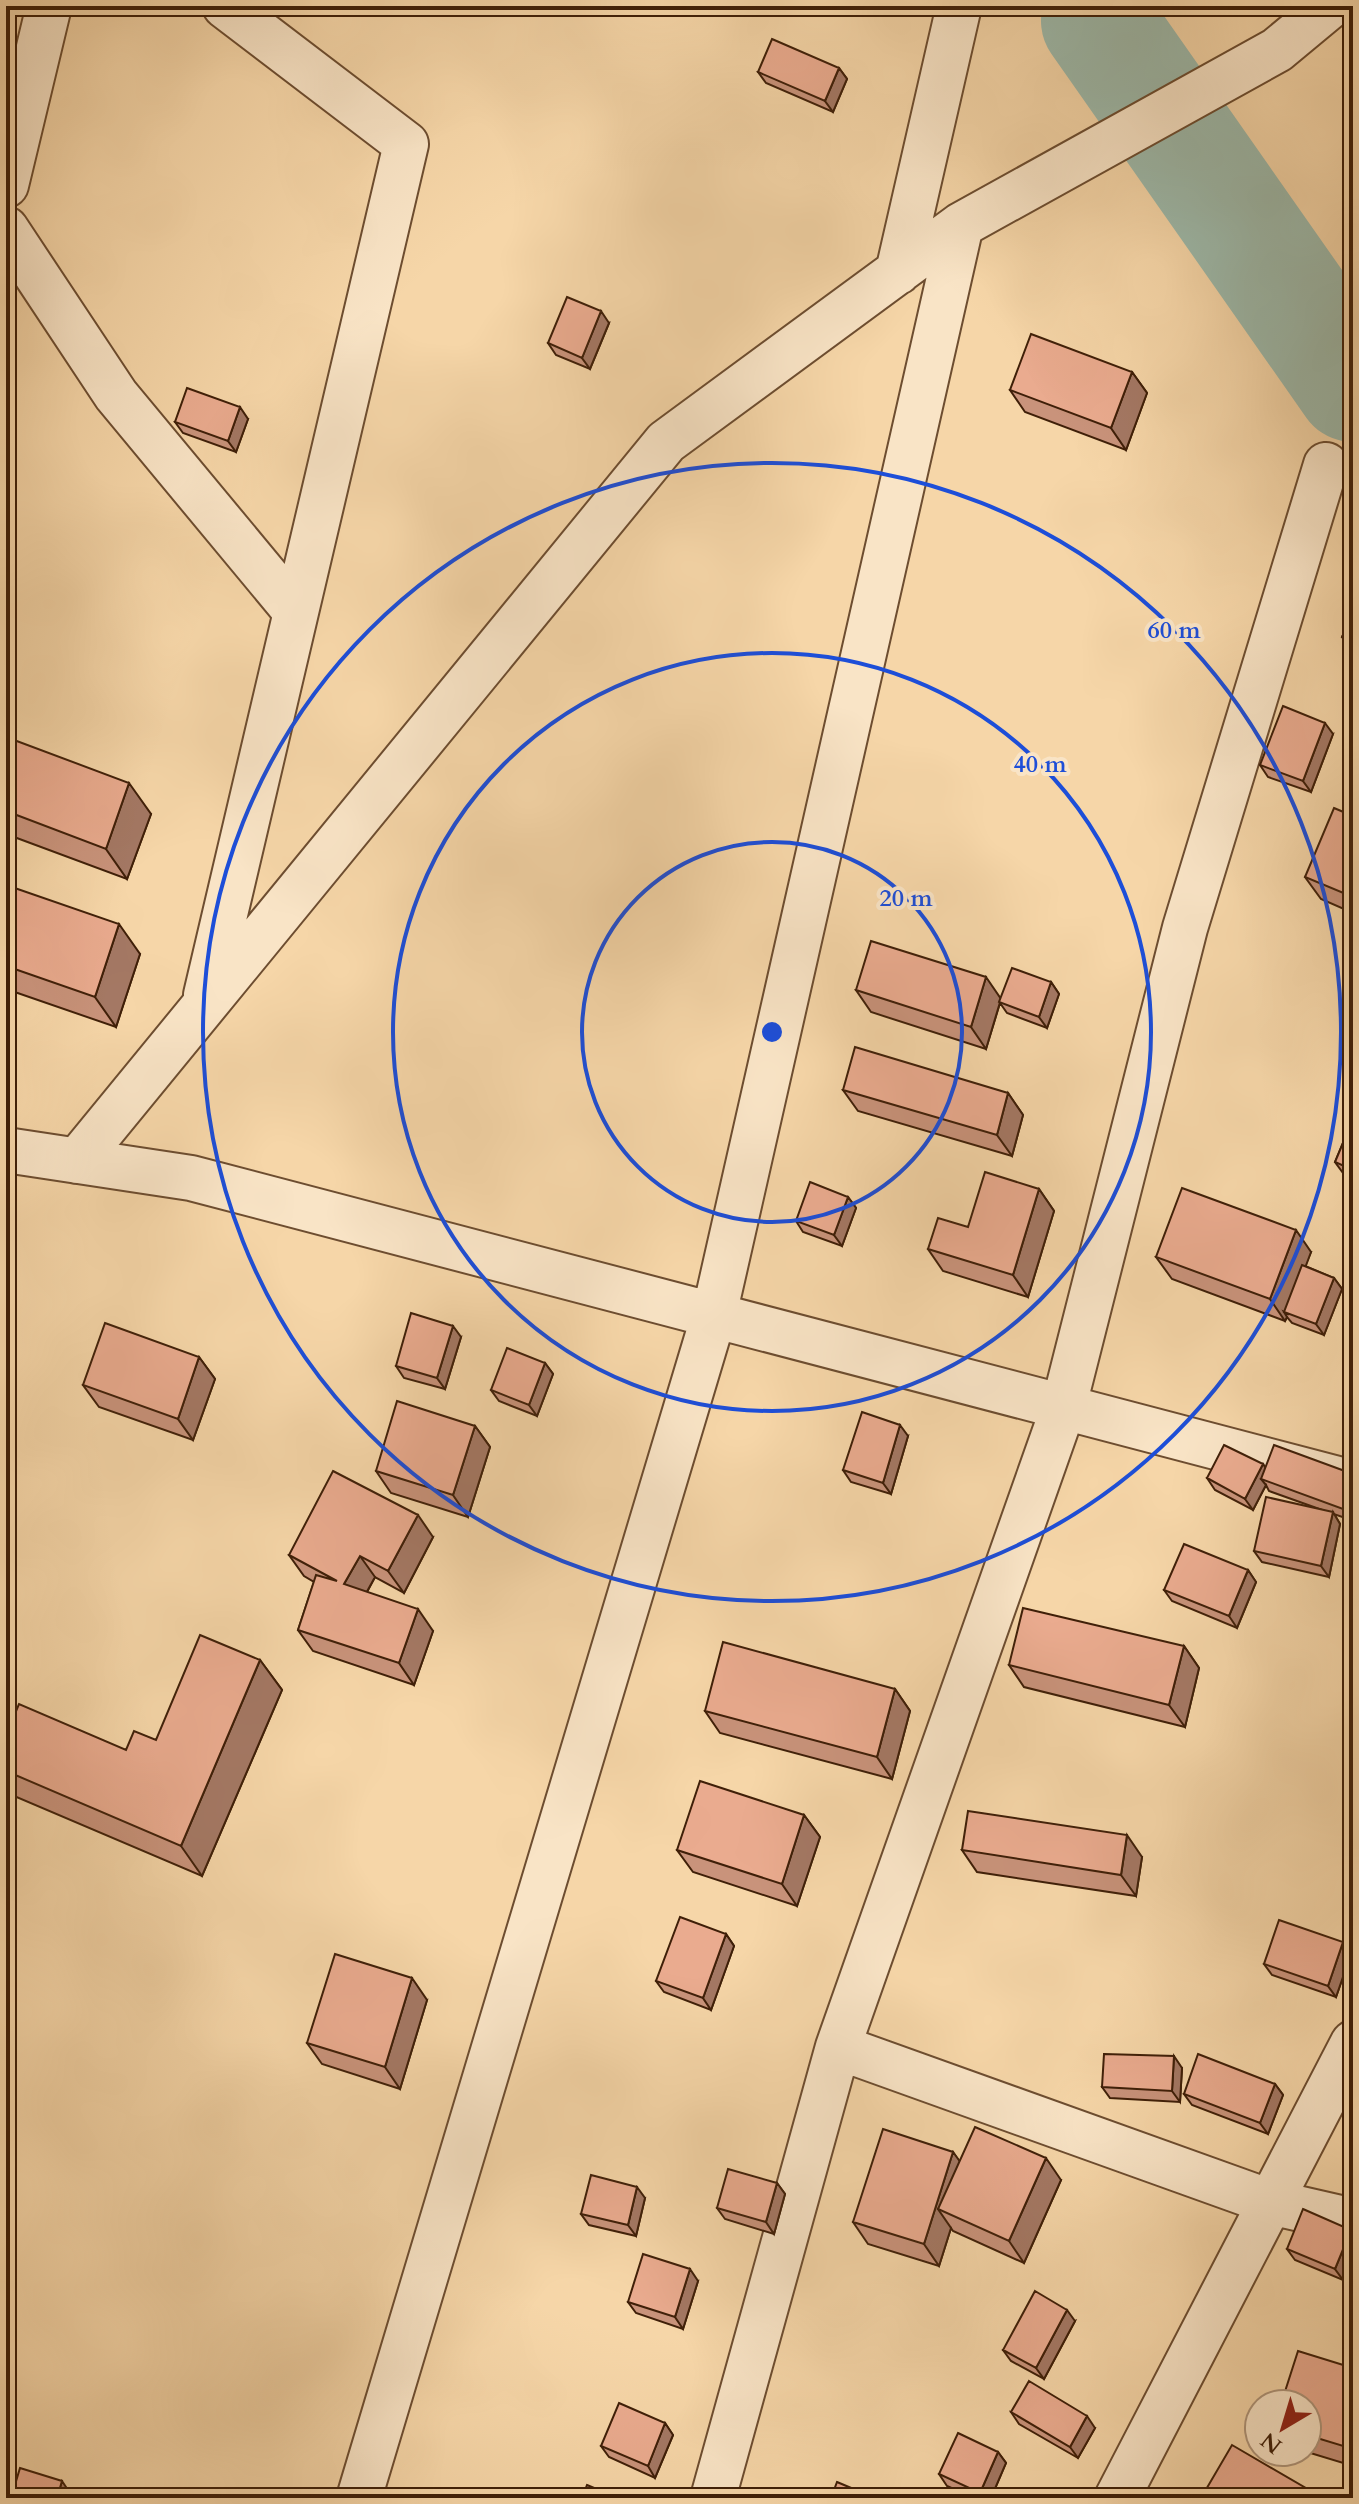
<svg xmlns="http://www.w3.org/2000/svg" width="1359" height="2504" font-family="Cardo,serif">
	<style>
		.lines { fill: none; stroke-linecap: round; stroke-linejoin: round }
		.river { stroke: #9db9aa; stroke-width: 114 }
		.street-casing { stroke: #6d4d30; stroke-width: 48 }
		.street { stroke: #f9e4c6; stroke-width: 44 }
		.wall { fill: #c9937b; stroke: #3f1f08; stroke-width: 2 }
		.shaded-wall { fill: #a47864; stroke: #3f1f08; stroke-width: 2 }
		.building { fill: #eaab8f; stroke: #3f1f08; stroke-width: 2 }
		.ring { fill: none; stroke: #1d4ed8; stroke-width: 4 }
		.centre { fill: #1d4ed8; stroke: #f9e4c6; stroke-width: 4 }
		.ring-label { font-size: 24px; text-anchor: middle; font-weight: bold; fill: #1d4ed8; stroke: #f9e4c6; stroke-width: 8; stroke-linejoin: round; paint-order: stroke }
	</style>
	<rect width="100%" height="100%" fill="#f6d6a8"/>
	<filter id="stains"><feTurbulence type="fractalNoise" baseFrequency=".0025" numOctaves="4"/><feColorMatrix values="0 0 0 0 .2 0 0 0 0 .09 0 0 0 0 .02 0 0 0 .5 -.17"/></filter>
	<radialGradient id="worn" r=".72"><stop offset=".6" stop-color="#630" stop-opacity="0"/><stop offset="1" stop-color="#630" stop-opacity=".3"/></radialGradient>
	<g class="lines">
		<path class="river" d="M1104,6L1098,21L1353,385"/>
		<g class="street-casing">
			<path id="street" d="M6,185L49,6
				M6,229L116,395L296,612
				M898,272L959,6
				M206,995L406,144L225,6
				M6,1150L191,1178L1353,1483
				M77,1161L666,442L961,225L1277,50L1330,6
				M838,2047L1270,2202L1353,2221
				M359,2498L714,1315L961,225
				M713,2498L838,2047L1063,1409L1185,928L1326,465
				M1117,2498L1353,2043"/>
		</g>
		<use href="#street" class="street"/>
	</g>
	<path class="wall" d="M839,68L847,79L833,112L766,83L758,72Z
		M609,323L590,369L556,355L548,343Z
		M1132,372L1147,393L1126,450L1025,412L1010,390Z
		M248,419L236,452L183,433L175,422Z
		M1353,615V650L1350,649L1342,637Z
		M1333,734L1311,792L1268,777L1260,765Z
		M6,737L151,814L127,879L6,834Z
		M1353,816V913L1321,899L1305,877Z
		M6,885L140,954L116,1027L6,989Z
		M1051,982L1059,994L1047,1028L1007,1013L1000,1003L986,1049L871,1012L856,990L1000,998Z
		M843,1090L1008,1093L1023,1115L1012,1156L858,1111Z
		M1353,1119V1178L1343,1173L1335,1162Z
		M1039,1189L1054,1211L1028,1297L943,1271L928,1249Z
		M848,1197L856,1208L842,1246L803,1232L796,1221Z
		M1311,1252L1305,1266L1334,1278L1342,1289L1324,1335L1292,1323L1287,1317L1285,1321L1172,1279L1156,1257Z
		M461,1337L445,1389L404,1378L396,1366Z
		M199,1357L215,1379L193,1440L99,1407L83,1385Z
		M545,1363L553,1374L537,1416L499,1401L491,1390Z
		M475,1426L490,1447L468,1517L391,1493L376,1471Z
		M908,1436L891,1494L851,1482L843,1470Z
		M1263,1464L1265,1468L1353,1474V1515L1351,1520L1334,1514L1340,1524L1329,1577L1262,1562L1254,1551L1325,1511L1269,1491L1266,1485L1253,1510L1215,1490L1207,1478Z
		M433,1537L404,1593L375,1577L367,1592L433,1631L414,1685L313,1651L298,1630L314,1582L304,1576L289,1555Z
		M1248,1570L1256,1582L1237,1628L1172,1601L1164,1590Z
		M1184,1646L1199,1668L1185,1727L1024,1687L1009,1665Z
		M260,1660L282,1690L202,1876L14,1796L6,1784V1735L126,1750L156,1740Z
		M895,1689L910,1711L892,1779L720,1733L705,1711Z
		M804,1815L820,1837L797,1906L693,1872L677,1850Z
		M962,1850L1142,1857L1136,1896L977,1872Z
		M726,1934L734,1946L711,2010L664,1992L656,1981Z
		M1343,1942L1351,1954L1336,1997L1272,1975L1264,1964Z
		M427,2000L400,2089L322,2064L307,2043Z
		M1182,2068L1180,2102L1110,2098L1102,2087Z
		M1275,2084L1283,2095L1268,2134L1192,2105L1184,2094Z
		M953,2152L959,2161L1061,2180L1024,2263L953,2231L951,2228L939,2266L868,2244L853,2222Z
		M777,2183L785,2194L774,2234L725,2219L717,2208Z
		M645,2198L636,2236L589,2225L581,2214Z
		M1351,2230L1353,2232V2256L1343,2280L1295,2260L1287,2249Z
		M698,2281L683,2329L636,2313L628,2302Z
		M1075,2321L1044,2379L1011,2361L1003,2350Z
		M1353,2368V2466L1307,2452V2404Z
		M1011,2412L1095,2428L1078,2458L1019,2424Z
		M665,2423L673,2435L655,2478L609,2457L601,2446Z
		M998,2452L1006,2463L991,2498H974L947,2486L939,2474Z"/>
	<path class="shaded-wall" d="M839,68L847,79L833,112L825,101Z
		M601,311L609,323L590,369L582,358Z
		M1132,372L1147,393L1126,450L1111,428Z
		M240,407L248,419L236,452L228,441Z
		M1325,723L1333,734L1311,792L1303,781Z
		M129,783L151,814L127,879L106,849Z
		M119,924L140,954L116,1027L95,997Z
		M986,977L1001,999L986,1049L971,1027Z
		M1051,982L1059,994L1047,1028L1039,1017Z
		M1008,1093L1023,1115L1012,1156L997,1135Z
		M1039,1189L1054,1211L1028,1297L1013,1275Z
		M848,1197L856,1208L842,1246L834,1235Z
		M1296,1230L1311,1252L1288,1314L1284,1312L1287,1317L1285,1321L1270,1299Z
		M1334,1278L1342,1289L1324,1335L1316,1324Z
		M453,1326L461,1337L445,1389L437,1378Z
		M199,1357L215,1379L193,1440L178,1419Z
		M545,1363L553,1374L537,1416L529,1405Z
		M900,1425L908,1436L891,1494L883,1483Z
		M475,1426L490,1447L468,1517L453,1495Z
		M1263,1464L1271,1476L1261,1479L1266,1485L1253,1510L1245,1499Z
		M1353,1482V1515L1351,1520L1343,1509Z
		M1333,1512L1340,1524L1329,1577L1321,1566Z
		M418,1515L433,1537L404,1593L388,1571Z
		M360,1556L375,1577L359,1606L344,1584Z
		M1248,1570L1256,1582L1237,1628L1229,1616Z
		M418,1609L433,1631L414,1685L399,1663Z
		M1184,1646L1199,1668L1185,1727L1169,1705Z
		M260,1660L282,1690L202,1876L181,1846Z
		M895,1689L910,1711L892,1779L877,1757Z
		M804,1815L820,1837L797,1906L782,1884Z
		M1127,1835L1142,1857L1136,1896L1121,1875Z
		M726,1934L734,1946L711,2010L703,1998Z
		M1343,1942L1351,1954L1336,1997L1328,1986Z
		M412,1978L427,2000L400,2089L385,2067Z
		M1174,2056L1182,2068L1180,2102L1172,2091Z
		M1275,2084L1283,2095L1268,2134L1260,2123Z
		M953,2152L969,2174L938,2209L951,2228L939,2266L924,2244Z
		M1046,2158L1061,2180L1024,2263L1009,2241Z
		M777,2183L785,2194L774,2234L766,2222Z
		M637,2187L645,2198L636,2236L628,2225Z
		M1351,2230L1353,2232V2256L1343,2280L1335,2269Z
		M690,2269L698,2281L683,2329L675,2317Z
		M1067,2310L1075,2321L1044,2379L1036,2368Z
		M1087,2416L1095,2428L1078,2458L1070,2447Z
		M665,2423L673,2435L655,2478L648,2466Z
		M998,2452L1006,2463L991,2498H983L980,2493Z
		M62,2481L70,2493L68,2498H57Z"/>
	<path class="building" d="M772,39L839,68L825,101L758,72Z
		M567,297L601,311L582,358L548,343Z
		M1031,334L1132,372L1111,428L1010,390Z
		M187,388L240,407L228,441L175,422Z
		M1353,615V643L1342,637Z
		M1283,706L1325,723L1303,781L1260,765Z
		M6,737L129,783L106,849L6,811Z
		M1334,808L1353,816V897L1305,877Z
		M6,885L119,924L95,997L6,966Z
		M871,941L986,977L971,1027L856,990Z
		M1012,968L1051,982L1039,1017L999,1002Z
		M855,1047L1008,1093L997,1135L843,1090Z
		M1353,1119V1170L1335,1162Z
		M985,1172L1039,1189L1013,1275L928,1249L938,1218L968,1227Z
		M810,1182L848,1197L834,1235L796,1221Z
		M1182,1188L1296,1230L1270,1299L1156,1257Z
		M1302,1265L1334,1278L1316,1324L1284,1312Z
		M411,1313L453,1326L437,1378L396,1366Z
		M105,1323L199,1357L178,1419L83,1385Z
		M507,1348L545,1363L529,1405L491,1390Z
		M397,1401L475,1426L453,1495L376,1471Z
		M862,1412L900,1425L883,1483L843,1470Z
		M1224,1445L1263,1464L1245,1499L1207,1478Z
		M1274,1445L1353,1474V1482L1343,1509L1261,1479Z
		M333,1471L418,1515L388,1571L360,1556L344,1584L418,1609L399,1663L298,1630L316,1575L337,1581L289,1555Z
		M1266,1497L1333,1512L1321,1566L1254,1551Z
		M1184,1544L1248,1570L1229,1616L1164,1590Z
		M1023,1608L1184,1646L1169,1705L1009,1665Z
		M200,1635L260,1660L181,1846L6,1771V1735L19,1704L126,1750L134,1731L156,1740Z
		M723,1642L895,1689L877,1757L705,1711Z
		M700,1781L804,1815L782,1884L677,1850Z
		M968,1811L1127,1835L1121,1875L962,1850Z
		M680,1917L726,1934L703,1998L656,1981Z
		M1279,1920L1343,1942L1328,1986L1264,1964Z
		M335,1954L412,1978L385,2067L307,2043Z
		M1104,2054L1174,2056L1172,2091L1102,2087Z
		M1198,2054L1275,2084L1260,2123L1184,2094Z
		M975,2127L1046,2158L1009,2241L938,2209Z
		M883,2129L953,2152L924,2244L853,2222Z
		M728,2169L777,2183L766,2222L717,2208Z
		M591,2175L637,2187L628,2225L581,2214Z
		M1303,2209L1351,2230L1335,2269L1287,2249Z
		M643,2254L690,2269L675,2317L628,2302Z
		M1035,2291L1067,2310L1036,2368L1003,2350Z
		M1298,2351L1353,2368V2449L1307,2435V2404H1281Z
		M1029,2381L1087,2416L1070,2447L1011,2412Z
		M619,2403L665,2423L648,2466L601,2446Z
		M958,2433L998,2452L980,2493L939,2474Z
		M1232,2445L1323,2498H1201Z
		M20,2468L62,2481L57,2498H11Z
		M837,2482L875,2498H831Z
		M587,2485L618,2498H582Z"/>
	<g class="ring">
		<circle cx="772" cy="1032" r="190"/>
		<circle cx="772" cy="1032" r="379"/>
		<circle cx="772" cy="1032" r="569"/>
	</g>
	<circle cx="772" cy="1032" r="12" class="centre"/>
	<g class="ring-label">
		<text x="1174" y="638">60 m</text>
		<text x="1040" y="772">40 m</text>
		<text x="906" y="906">20 m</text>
	</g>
	<rect width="1359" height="2504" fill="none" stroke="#f6d6a8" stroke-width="32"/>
	<rect x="8" y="8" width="1343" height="2488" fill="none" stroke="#3f1f08" stroke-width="4"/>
	<rect x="16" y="16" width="1327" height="2472" fill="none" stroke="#3f1f08" stroke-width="2"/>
	<g transform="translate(1283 2428) rotate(218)"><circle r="38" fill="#f9e4c6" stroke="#af957a" stroke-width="2"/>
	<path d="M0-6L14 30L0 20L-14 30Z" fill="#8f2418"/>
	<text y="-12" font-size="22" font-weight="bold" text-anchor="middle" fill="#3f1f08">N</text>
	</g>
	<rect width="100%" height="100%" filter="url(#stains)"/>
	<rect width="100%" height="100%" fill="url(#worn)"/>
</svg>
